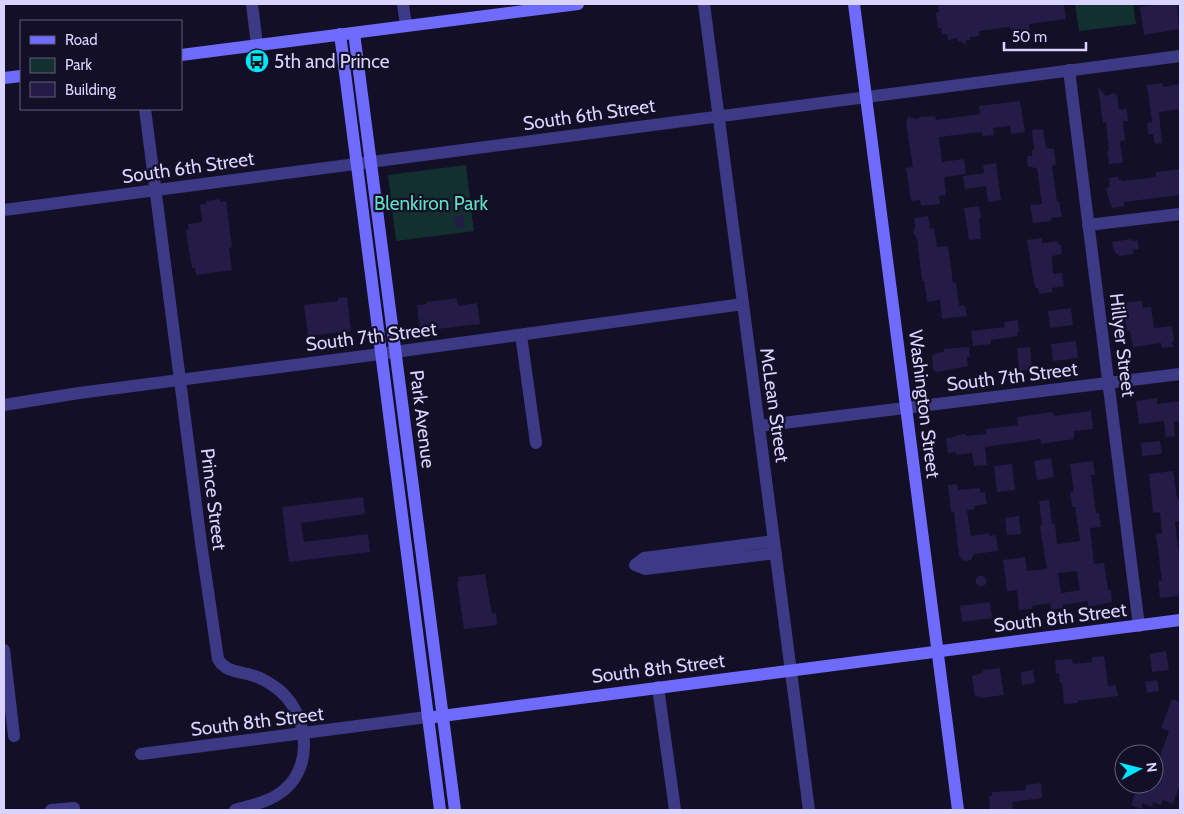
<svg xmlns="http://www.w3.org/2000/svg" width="1184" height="814" font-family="Cabin,sans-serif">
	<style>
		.green { fill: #12302f }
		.building { fill: #241b47; fill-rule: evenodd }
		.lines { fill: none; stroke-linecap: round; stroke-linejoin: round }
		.street { stroke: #3d3a85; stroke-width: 12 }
		.secondary { stroke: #6f6bff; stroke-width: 12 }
		.labels { text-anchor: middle; stroke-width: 4.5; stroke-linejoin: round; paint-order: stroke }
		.poi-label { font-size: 19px; fill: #d9d4ff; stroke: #130f26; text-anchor: start }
		.street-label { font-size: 19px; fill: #d9d4ff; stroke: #130f26 }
		.park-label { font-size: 19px; fill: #5fe0c0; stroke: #130f26 }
	</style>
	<rect width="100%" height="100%" fill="#130f26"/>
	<path class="green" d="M1075,4H1133L1136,24L1079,31Z
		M466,165L474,231L396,241L388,175Z"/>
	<path class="building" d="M944,4H1064L1066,19L1029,24L1030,31L1015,33L1009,27L979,31V36L970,37V40H967L965,45L961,41H958L957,38L948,40L947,34H942L941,28H938L936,13L939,12L938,6L944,5Z
		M1160,4H1177L1179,29L1144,35L1140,7Z
		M1162,83L1163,87L1180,84V109L1159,112L1162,143L1155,144L1153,134H1148L1147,123L1152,122L1147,85Z
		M1098,87L1106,96L1114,93L1117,95L1119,110L1127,109L1128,121H1123L1125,140L1120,141L1123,163L1109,164L1107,151H1109L1106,122L1103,123Z
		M1020,101L1025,132L1011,134L1010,126L993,128L994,135L982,136V132L939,137L942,162L964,159L966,174L944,177L946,195L939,196L940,204L921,206L920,200L911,201L906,168L913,167L906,123L908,117L918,119L919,117L935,116L936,120L980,114L979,106Z
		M1043,129L1046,148L1054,149L1056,164L1052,166L1057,202L1059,201L1062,217L1051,218L1052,221L1033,223L1030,205L1042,204L1037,168L1028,167L1027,156H1032V150H1034L1032,130Z
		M996,163L1001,200L988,202L986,186L965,189L963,176L984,173L983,165Z
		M1180,169V195L1124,202V206L1112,208L1111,204H1110L1106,188L1110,187L1109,178L1118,177L1119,180H1122V181L1156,177V172Z
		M220,199V202L226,201L232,247L229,248L232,270L196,275L195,268H192L188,245L186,230H189L188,224L202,222L200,205L206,204V201Z
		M979,206L981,217L979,218L981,239L969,240L964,208Z
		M463,215L465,227L456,228L454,216Z
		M928,216L930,229L934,228L937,247L948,246L953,283L956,282L959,306L965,305L967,316L942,319L940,300L927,302L924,281H922L917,238L913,233L915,228L914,218Z
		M1042,238V243L1058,241V245L1061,244L1062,254L1052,256L1053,274L1062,273L1064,286L1052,288L1053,292L1039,294L1038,288H1035L1027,240Z
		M1131,239L1132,241L1138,240L1139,249L1133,250V254L1119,256L1114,251L1112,242Z
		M347,297L351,331L308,336L304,305L338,301V298Z
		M457,298L458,306L477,303L480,324L420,331L417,305L427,304V302Z
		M1142,301L1143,308L1151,307L1154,328L1172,326L1174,341L1172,342L1173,347L1162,348L1161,343L1133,347L1130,331H1127L1125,318H1123L1121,303Z
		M1071,308L1073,325L1050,328L1048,311Z
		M1018,320L1019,332H1017L1018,336L991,340V344L973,346L971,331L1005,327L1004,322Z
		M1076,341L1078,358L1053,361L1051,344Z
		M969,347L970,357H967L968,366L937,372L933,370L932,355H935V353L944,352V349Z
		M1030,347L1032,369L1019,371L1017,348Z
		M1157,398V404L1180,401V421L1174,422L1175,436L1166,437L1164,421L1139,424L1136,401Z
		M1091,411L1093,429L1074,431V439L1041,444L1040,439L985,447L987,465L974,466L972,453L956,455V452L948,453L946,438L954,437V436L965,434L966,436L986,434V429L1018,425L1017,417L1053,412L1054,416Z
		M1160,441L1162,454L1142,456L1141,443Z
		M1051,458L1054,477L1037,480L1034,461Z
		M1093,461L1095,475H1091L1096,513H1099L1101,527L1090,528L1094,564L1104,563L1108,590H1111L1112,602L1088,607V601L1063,605V608L1051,610L1050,603L1032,606V609L1019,610L1017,590L1007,591L1003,560L1025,557L1027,571L1047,569L1042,539L1040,525H1042L1039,501L1049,500L1052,524L1055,523L1057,544L1080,541L1075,507H1072L1070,492L1074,491L1070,464ZM1077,571L1080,590L1061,593L1058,573Z
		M1012,464L1015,490L997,492L994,466Z
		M1173,471L1177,498L1178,497L1180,507V521L1175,522L1180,563V594H1178V596L1160,598L1158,581H1162L1156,534L1162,533L1160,512L1153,513L1149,474Z
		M957,484L958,490L980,488V493L985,492L987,504L974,506L975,509L967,510L971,536L989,533V536L996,535L998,551L974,554L971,560L964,561L959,556L954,512H951L948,485Z
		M363,497L365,514L301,523L304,542L368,534L370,552L289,562L282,507Z
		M1019,516L1021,534L1007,535L1005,518Z
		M485,574L492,614L496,613L497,625L464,629L457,582L459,581L458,577Z
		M975.5 581a5.5 5.5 0 1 1 11 0a5.5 5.5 0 1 1-11 0Z
		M990,602L992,618L962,622L960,606Z
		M1166,651L1169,670L1152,672L1150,654Z
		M1104,656L1108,686L1116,685L1118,696L1078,701V703L1064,704L1062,683H1060L1059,673L1056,674L1055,660L1072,659L1073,664L1092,662V657Z
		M1000,668L1004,695L980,698L979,696L975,697L972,676L983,673V670Z
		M1033,670L1035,683L1022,685L1021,672Z
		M1157,680L1159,691L1147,693L1145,682Z
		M1172,699L1180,702V784L1173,804L1163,800L1161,805L1153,802L1152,807L1143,803L1141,809L1131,805L1139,784H1154V764L1157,765L1169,731L1161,728Z
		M1041,783L1042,798L1012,802L1013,810H990L989,796H992V792L1026,790V785Z"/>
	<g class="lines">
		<path class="street" d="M252,4L257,45
			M403,4L406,26
			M704,4L809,810
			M1069,70L1139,626
			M145,109L201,543L218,659C225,672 238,671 251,675C259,677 268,682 275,687C307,709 316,764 284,790C270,802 252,805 235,810
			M4,210L1180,56
			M1088,225L1180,214
			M521,335L536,443
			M4,405L79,393L380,354L743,304
			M759,426L1180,374
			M774,541L644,558L635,565L645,569L776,553
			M4,650L14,736
			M658,687L675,810
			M141,754L427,717
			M51,810L74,808"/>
		<path class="secondary" d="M854,4L958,810
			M354,33L455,810
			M340,34L440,810
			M181,55L578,4
			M4,78L21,76
			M434,717L1180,620"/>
	</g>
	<defs>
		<g id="bus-disc" transform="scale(1.25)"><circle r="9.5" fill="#00e5ff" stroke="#130f26"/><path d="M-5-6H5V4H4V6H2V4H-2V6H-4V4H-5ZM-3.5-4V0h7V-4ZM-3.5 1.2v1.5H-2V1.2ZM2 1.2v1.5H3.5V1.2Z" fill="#111"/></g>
	</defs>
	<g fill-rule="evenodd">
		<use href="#bus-disc" x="257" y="61"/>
	</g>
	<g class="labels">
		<g class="poi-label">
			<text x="274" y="68">5th and Prince</text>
		</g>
		<g class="street-label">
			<text transform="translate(589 114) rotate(-8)" y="7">South 6th Street</text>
			<text transform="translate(188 167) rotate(-8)" y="7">South 6th Street</text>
			<text transform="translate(371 336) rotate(-7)" y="7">South 7th Street</text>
			<text transform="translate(1123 345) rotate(83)" y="7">Hillyer Street</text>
			<text transform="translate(1012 376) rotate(-7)" y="7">South 7th Street</text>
			<text transform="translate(925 404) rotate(83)" y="7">Washington Street</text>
			<text transform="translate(775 405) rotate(82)" y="7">McLean Street</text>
			<text transform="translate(423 419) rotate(83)" y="7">Park Avenue</text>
			<text transform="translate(214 499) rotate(83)" y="7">Prince Street</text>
			<text transform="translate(1060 617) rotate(-7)" y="7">South 8th Street</text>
			<text transform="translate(658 668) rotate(-7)" y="7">South 8th Street</text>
			<text transform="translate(257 721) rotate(-7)" y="7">South 8th Street</text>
		</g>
		<g class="park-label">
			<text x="431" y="210">Blenkiron Park</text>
		</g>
	</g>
	<rect width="1184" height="814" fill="none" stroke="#d9d4ff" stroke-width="10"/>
	<rect x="20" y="20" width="162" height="90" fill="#130f26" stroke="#625e7d"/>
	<rect x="30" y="36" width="25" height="8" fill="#6f6bff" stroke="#625e7d"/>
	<text x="65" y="45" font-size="15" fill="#d9d4ff">Road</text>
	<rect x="30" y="58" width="25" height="15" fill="#12302f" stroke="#625e7d"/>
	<text x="65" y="70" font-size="15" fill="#d9d4ff">Park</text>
	<rect x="30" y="82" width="25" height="15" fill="#241b47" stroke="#625e7d"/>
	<text x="65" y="95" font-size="15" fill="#d9d4ff">Building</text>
	<g transform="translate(1139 769) rotate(83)"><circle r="24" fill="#130f26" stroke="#625e7d"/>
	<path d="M0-4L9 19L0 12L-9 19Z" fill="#00e5ff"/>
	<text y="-8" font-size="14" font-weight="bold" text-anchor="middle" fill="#d9d4ff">N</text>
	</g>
	<path d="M1004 42v8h82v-8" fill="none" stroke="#d9d4ff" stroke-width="2.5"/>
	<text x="1012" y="42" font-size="15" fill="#d9d4ff" stroke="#130f26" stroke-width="4" paint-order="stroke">50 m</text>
</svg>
